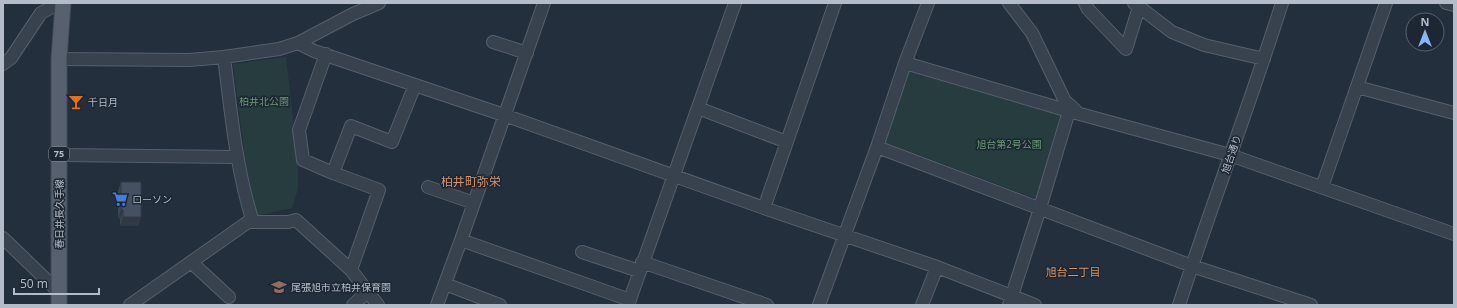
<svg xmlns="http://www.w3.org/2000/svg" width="1457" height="308" font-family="'Open Sans','Noto Sans JP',sans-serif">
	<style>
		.green { fill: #263c3f }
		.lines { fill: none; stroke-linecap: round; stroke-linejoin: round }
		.minor-casing { stroke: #565f6c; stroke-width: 14 }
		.major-casing { stroke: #414a57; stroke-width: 17 }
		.minor { stroke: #38414e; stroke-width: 12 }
		.major { stroke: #56606e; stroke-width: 15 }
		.wall { fill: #3b4654 }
		.shaded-wall { fill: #303945 }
		.building { fill: #455162; stroke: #303945 }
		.labels { text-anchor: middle; stroke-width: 3; stroke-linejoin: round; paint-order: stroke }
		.shield { fill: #1d2633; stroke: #878f9c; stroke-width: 1 }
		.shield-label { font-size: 9px; font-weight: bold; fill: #b4bcc9 }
		.park-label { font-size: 10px; fill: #6b9a76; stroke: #1d2633 }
		.poi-label { font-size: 10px; fill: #b4bcc9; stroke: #1d2633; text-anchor: start }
		.street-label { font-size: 10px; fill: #b4bcc9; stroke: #1d2633 }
		.neighbourhood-label { font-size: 11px; fill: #d59563; stroke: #1d2633 }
		.quarter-label { font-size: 12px; fill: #d59563; stroke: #1d2633 }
	</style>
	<rect width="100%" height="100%" fill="#242f3e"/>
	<path class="green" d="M286,57L298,162V189L292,208L256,216L244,151L233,64Z
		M908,71L1060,115L1037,199L884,142Z"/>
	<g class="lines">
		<g class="minor-casing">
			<path id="minor" d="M1009,3L1032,33L1065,101L1076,111
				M1085,3L1088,9L1126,49L1139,7
				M1134,3L1172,32L1204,45L1264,59
				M1446,3L1454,5
				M493,42L527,53
				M298,43L314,51L504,115L764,208L937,267L1035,305
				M326,54L299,130L303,160L333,173L351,126L392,142L415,85
				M224,57C231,112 236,169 253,222
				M59,59L189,60L224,57L279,49L298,43L353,14L379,3
				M905,63L1069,111L1230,155L1454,234
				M3,64L11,58L41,13L59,3
				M1357,87L1454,113
				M698,108L787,142
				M877,147L1192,266L1311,305
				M59,155L237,157
				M333,173L379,190L351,270
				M428,187L474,203
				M1322,187L1386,3
				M764,208L835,3
				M3,238L59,292
				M461,240L630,300
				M582,252L639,271
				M191,262L229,297
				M642,262L767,305
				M445,284L500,305
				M130,305L248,222H288L296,220L351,270L378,305
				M353,305L368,291
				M437,305L461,240L544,3
				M628,305L735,3
				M819,305L877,147L905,63L928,3
				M922,305L937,267
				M1009,305L1040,208L1069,111
				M1179,305C1212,204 1250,104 1282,3"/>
		</g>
		<g class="major-casing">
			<path id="major" d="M59,305V59L63,3"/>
		</g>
		<use href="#minor" class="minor"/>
		<use href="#major" class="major"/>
	</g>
	<path class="wall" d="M121,182L141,217L138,226H120V219H118V191Z"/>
	<path class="shaded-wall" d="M121,209L123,210L120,219H118Z
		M123,217H141L138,226H120Z"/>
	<path class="building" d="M121,182H141V217H123V210L121,209Z"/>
	<defs>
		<g id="bar-bare" transform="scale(1.2)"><path d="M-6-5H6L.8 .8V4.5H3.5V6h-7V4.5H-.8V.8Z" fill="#e8710a" stroke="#1d2633" stroke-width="2.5" paint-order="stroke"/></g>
		<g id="supermarket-bare" transform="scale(1.2)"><path d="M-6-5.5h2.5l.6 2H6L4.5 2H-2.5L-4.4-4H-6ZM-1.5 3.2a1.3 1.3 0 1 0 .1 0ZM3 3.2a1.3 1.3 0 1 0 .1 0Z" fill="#3f7fe0" stroke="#1d2633" stroke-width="2.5" paint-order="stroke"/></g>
		<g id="school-bare" transform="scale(1.2)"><path d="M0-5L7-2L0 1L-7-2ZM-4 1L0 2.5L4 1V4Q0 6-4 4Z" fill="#8d6e63" stroke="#1d2633" stroke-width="2.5" paint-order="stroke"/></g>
	</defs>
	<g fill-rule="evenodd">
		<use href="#bar-bare" x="76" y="102"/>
		<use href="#supermarket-bare" x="120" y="199"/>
		<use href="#school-bare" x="279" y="287"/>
	</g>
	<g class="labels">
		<rect class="shield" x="49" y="147" width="20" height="14" rx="3"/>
		<g class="shield-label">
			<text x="59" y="157">75</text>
		</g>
		<g class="park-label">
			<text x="264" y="105">柏井北公園</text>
			<text x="1009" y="148">旭台第2号公園</text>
		</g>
		<g class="poi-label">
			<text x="88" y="106">千日月</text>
			<text x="132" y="203">ローソン</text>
			<text x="291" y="291">尾張旭市立柏井保育園</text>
		</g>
		<g class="street-label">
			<text transform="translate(1231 154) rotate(-71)" y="4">旭台通り</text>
			<text transform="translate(59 214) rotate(-90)" y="4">春日井長久手線</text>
		</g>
		<g class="neighbourhood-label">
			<text x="1073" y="276">旭台二丁目</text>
		</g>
		<g class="quarter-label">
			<text x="471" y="186">柏井町弥栄</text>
		</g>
	</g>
	<rect width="1457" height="308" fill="none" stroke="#b4bcc9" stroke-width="8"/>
	<g transform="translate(1425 32)"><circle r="19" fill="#1d2633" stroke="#59626f"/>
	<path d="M0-3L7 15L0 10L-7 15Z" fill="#8ab4f8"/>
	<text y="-6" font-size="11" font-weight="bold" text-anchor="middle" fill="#b4bcc9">N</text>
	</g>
	<path d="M14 288v6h85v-6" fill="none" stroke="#b4bcc9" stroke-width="2"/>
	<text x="20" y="288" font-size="12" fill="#b4bcc9" stroke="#1d2633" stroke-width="3" paint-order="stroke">50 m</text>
</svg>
